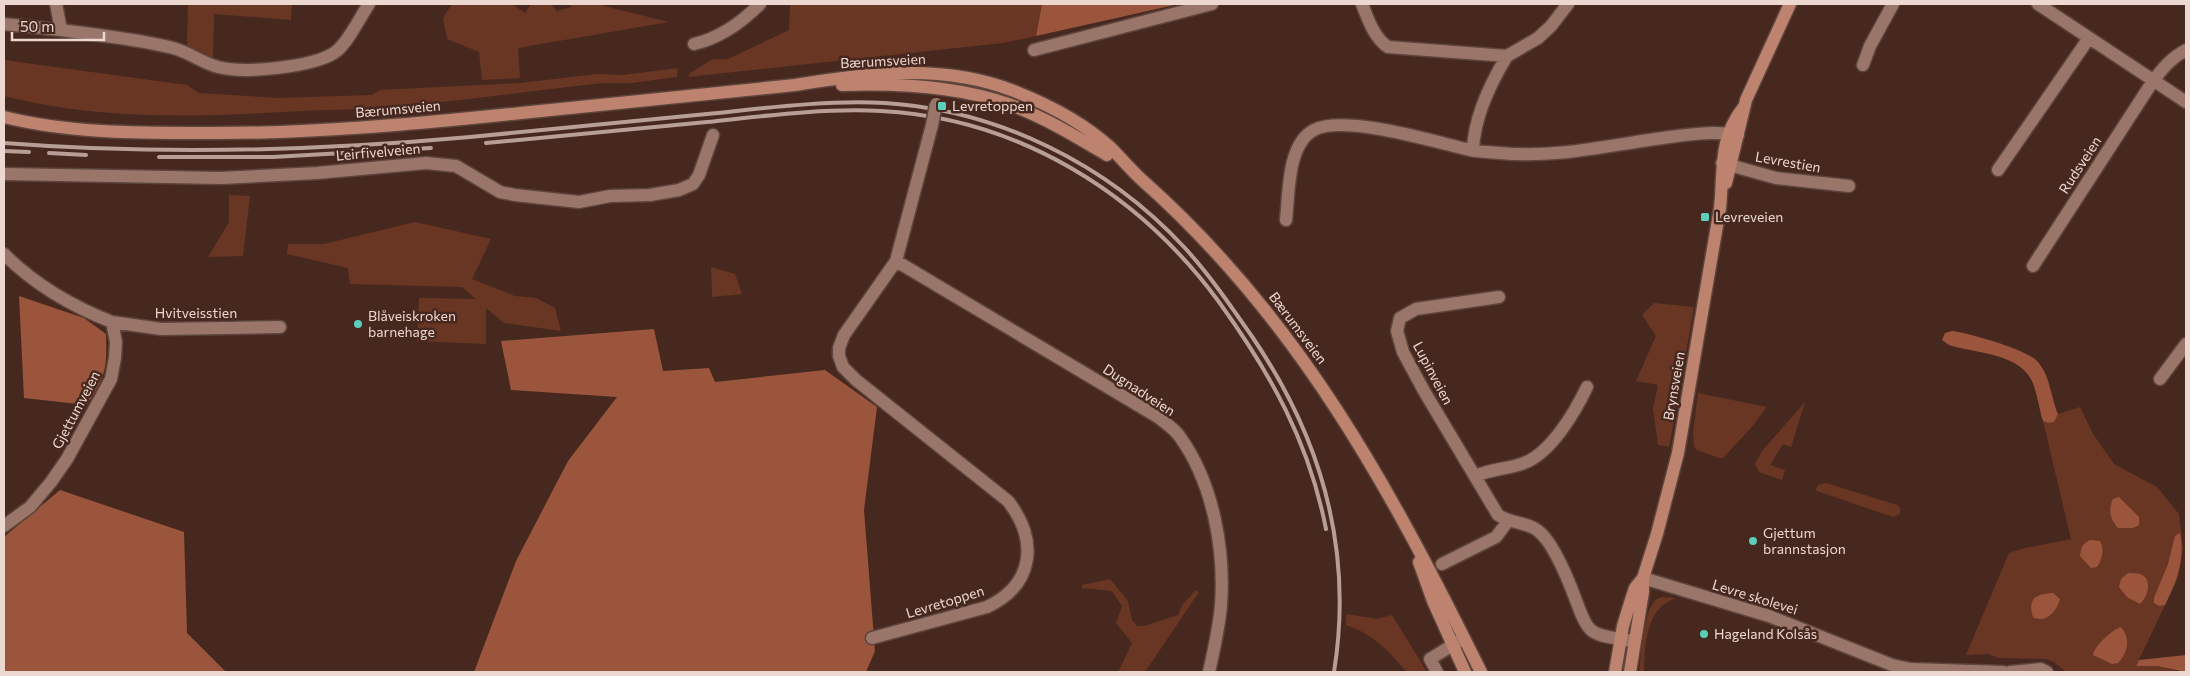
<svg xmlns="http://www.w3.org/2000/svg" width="2190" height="676" font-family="Commissioner,sans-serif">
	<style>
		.green { fill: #6a3624 }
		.forest { fill: #9b553d }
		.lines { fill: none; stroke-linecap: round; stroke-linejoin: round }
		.street-casing { stroke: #5d443c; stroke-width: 15 }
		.primary-casing { stroke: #5d443c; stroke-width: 15 }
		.street { stroke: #997669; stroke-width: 12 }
		.primary { stroke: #be836e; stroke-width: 12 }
		.rail { stroke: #b79f97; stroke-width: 4 }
		.street-bridge-casing { stroke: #5d443c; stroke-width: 15; stroke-linecap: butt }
		.street-bridge { stroke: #997669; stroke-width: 12 }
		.poi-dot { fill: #5cceba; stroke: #46281e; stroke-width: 2 }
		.labels { text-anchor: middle; stroke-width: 5; stroke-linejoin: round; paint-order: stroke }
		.street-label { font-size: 14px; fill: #ecd7d1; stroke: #46281e }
		.poi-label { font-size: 14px; fill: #ecd7d1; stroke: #46281e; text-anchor: start }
	</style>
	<rect width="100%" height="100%" fill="#46281e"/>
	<path class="green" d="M188,4H292L291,20L214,14L213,58L187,46Z
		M452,4H512L525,13L531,4H551L557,11L571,7V4H602L604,6L669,22L518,48L520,78L482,80L479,52L447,39L443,18Z
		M790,4H1042L1036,36L1003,43L688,77L690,73L713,59H728L789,30Z
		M4,60L187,85L199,93L278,98L372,95L380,90L520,83L597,74L623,75L678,68L677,77L632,83H602C533,91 464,100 395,107C364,110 332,109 301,111C202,117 100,121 4,96Z
		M229,195L250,196L243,256L208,257L229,222Z
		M415,222L491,239L472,279L515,296L536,298L555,308L561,331L504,323L486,308V344L417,341L419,298L476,299L462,287L350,284L348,268L287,254L288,244H324Z
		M711,267L735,274L742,294L712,297Z
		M1654,303L1694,307L1669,447L1658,445L1653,409L1658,385L1636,381L1656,336L1642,315Z
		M1698,393L1767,407L1750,429L1723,458H1719L1697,450L1694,446L1693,432Z
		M1805,402L1791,447L1783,444L1770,465L1785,470L1782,480L1759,472L1755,464L1762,451Z
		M2080,407L2093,434L2114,464L2157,487L2179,514L2183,548L2178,578L2136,666H2157L2182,672H2066L2054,662L2046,659L1998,658L1989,654L1966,655L2009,553L2025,548L2071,539L2043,421L2048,423L2053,422L2058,414Z
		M1826,483L1897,505L1900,508V514L1893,517L1817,491L1816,489L1818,485Z
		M1110,579L1128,601L1132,620L1137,626H1144L1178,615L1183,604L1196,590L1199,592L1145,672H1118L1132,643L1116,623L1122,606L1112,591L1082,588V585Z
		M1663,597L1676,598C1645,608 1645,646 1644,672H1639C1641,656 1644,615 1653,603C1656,599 1659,598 1663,597Z
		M1346,614L1377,619L1392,615L1427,672H1407C1387,650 1375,635 1346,625Z"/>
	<path class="forest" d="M1042,4H1179L1036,36Z
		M19,296L84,318L106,334C107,369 106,375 87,405L24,398Z
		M654,329L663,371L709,368L715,382L825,370L877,407L864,510L875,651L866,672H474L516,561L568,461L617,397L511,390L501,341Z
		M1952,331C1969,333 2024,349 2036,360C2050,373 2051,398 2058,414L2054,422L2048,423L2043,421C2039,408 2037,391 2031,379C2017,353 1974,353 1949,345L1942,340L1945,333Z
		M60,490L184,532L187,633L226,672H4V537Z
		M2119,497L2139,517V525L2133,528H2118C2110,519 2108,510 2113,499Z
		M2180,533C2185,561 2177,580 2165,605L2159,606L2154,603V598L2168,564L2175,536Z
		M2090,540L2100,541C2105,550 2102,559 2097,567L2091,568L2080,556C2081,548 2082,544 2090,540Z
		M2128,573C2132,573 2137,573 2140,574C2154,579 2147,598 2140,604L2127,597L2119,587L2121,579Z
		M2053,593L2060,599C2057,611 2046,624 2033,617C2027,598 2036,594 2053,593Z
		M2121,627C2131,639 2128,652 2118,663L2112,664L2093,655C2095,645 2112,630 2121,627Z
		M2186,655V672L2157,666H2136L2139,660Z"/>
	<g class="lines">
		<g class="street-casing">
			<path id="street" d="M56,4L61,30C98,35 137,39 173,48C189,52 202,63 218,67C244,74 312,67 334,53C347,45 360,17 369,4
				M1362,4C1368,19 1374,38 1388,47L1507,56L1538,38L1551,26L1568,4
				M2038,4L2186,102
				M4,24L61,30
				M694,44C720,38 741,23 760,4
				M1034,50L1212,4
				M1863,65L1870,46L1893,4
				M1473,150C1474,117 1490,84 1507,56
				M1722,163L1776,178L1849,186
				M1998,170L2089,38
				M4,174L221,178L317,173L426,163L456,166L500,192L515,195L579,202L610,196L650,195L679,190L693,184L699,175L713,135
				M1286,220C1289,194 1287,144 1314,130C1345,114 1435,142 1470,150C1480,152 1490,152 1500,153C1556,159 1614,144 1670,137C1692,134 1715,131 1738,135
				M4,254C35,285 71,306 112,322L116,342L115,358L111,379L67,459L51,482L30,507L4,526
				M896,261L1158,417C1165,423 1175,429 1180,437C1213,483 1225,549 1221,605C1219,628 1214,650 1209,672
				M2033,266L2153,81C2163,68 2171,58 2186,50
				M1499,297L1416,309L1400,318L1397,331L1403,352L1424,391L1498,515C1512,524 1526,522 1537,530C1553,541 1570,584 1577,603C1580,611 1584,624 1591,630C1600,638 1620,638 1631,641
				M112,322L161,329L280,327
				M2160,379L2186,344
				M1475,476C1491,469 1508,469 1524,463C1551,453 1575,412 1587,387
				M1442,564L1496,537L1508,521
				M1643,578L1769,616L1892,665L1911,669L2003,672
				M872,638L987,607C1035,584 1038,540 1008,501L856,380L843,367L839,356V348L844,335L896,261L932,125
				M1437,672L1430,659L1461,640
				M2010,672L2041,669L2047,672"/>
		</g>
		<g class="primary-casing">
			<path id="primary" d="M842,85C896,83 957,86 1008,104C1044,117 1075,136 1107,155
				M4,117C68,133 136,133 202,133C309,134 415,124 521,113C612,104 703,95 795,85C867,73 943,63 1014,91C1047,104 1084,123 1111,148C1122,159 1131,170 1142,180C1299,319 1390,488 1481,672
				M1726,183L1746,100L1790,4
				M1419,562L1433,601L1465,672
				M1615,672L1623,626L1630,603L1635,588L1643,578L1657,534L1678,453L1720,208C1724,171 1718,140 1743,108
				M1630,672L1643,592V578"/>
		</g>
		<use href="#street" class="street"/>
		<use href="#primary" class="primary"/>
		<path class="rail" d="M4,143C159,155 315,151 470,137C549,130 628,121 707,114C766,108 825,100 885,103C998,110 1107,164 1184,247C1209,274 1230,305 1251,335C1321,437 1354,548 1334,672
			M486,143C559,136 633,129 707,122C764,116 823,108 881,111C1018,118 1139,193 1219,302C1271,374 1309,442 1326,529
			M4,151L29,152
			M49,153L86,155
			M159,157H273L431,148"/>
		<g class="street-bridge-casing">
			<path id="street-bridge" d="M932,125L936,104"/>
		</g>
		<use href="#street-bridge" class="street-bridge"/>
	</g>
	<g class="poi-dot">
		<rect x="937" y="101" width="10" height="10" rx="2.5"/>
		<rect x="1700" y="212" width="10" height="10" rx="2.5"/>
		<circle cx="358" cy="324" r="5"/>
		<circle cx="1753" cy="541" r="5"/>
		<circle cx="1704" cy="634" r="5"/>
	</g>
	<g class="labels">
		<g class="street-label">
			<text transform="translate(883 61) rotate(-3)" y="5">Bærumsveien</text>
			<text transform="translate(398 109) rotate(-5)" y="5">Bærumsveien</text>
			<text transform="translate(378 152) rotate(-5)" y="5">Leirfivelveien</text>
			<text transform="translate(1788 162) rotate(10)" y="5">Levrestien</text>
			<text transform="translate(2080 165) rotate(-57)" y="5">Rudsveien</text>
			<text x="196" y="318">Hvitveisstien</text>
			<text transform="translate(1298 328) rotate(53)" y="5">Bærumsveien</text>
			<text transform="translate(1433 373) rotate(62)" y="5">Lupinveien</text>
			<text transform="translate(1674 386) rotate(-80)" y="5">Brynsveien</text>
			<text transform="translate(1139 390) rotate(33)" y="5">Dugnadveien</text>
			<text transform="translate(76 410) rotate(-62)" y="5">Gjettumveien</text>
			<text transform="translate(1755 597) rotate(17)" y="5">Levre skolevei</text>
			<text transform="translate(945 602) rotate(-17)" y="5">Levretoppen</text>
		</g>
		<g class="poi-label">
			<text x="952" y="111">Levretoppen</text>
			<text x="1715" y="222">Levreveien</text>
			<text x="368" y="321">Blåveiskroken<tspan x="368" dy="16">barnehage</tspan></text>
			<text x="1763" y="538">Gjettum<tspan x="1763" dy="16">brannstasjon</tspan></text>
			<text x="1714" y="639">Hageland Kolsås</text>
		</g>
	</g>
	<rect width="2190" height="676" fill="none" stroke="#ecd7d1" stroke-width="10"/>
	<path d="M12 32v8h92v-8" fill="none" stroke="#ecd7d1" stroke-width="2.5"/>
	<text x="20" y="32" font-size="15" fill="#ecd7d1" stroke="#46281e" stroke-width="4" paint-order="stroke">50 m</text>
</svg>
